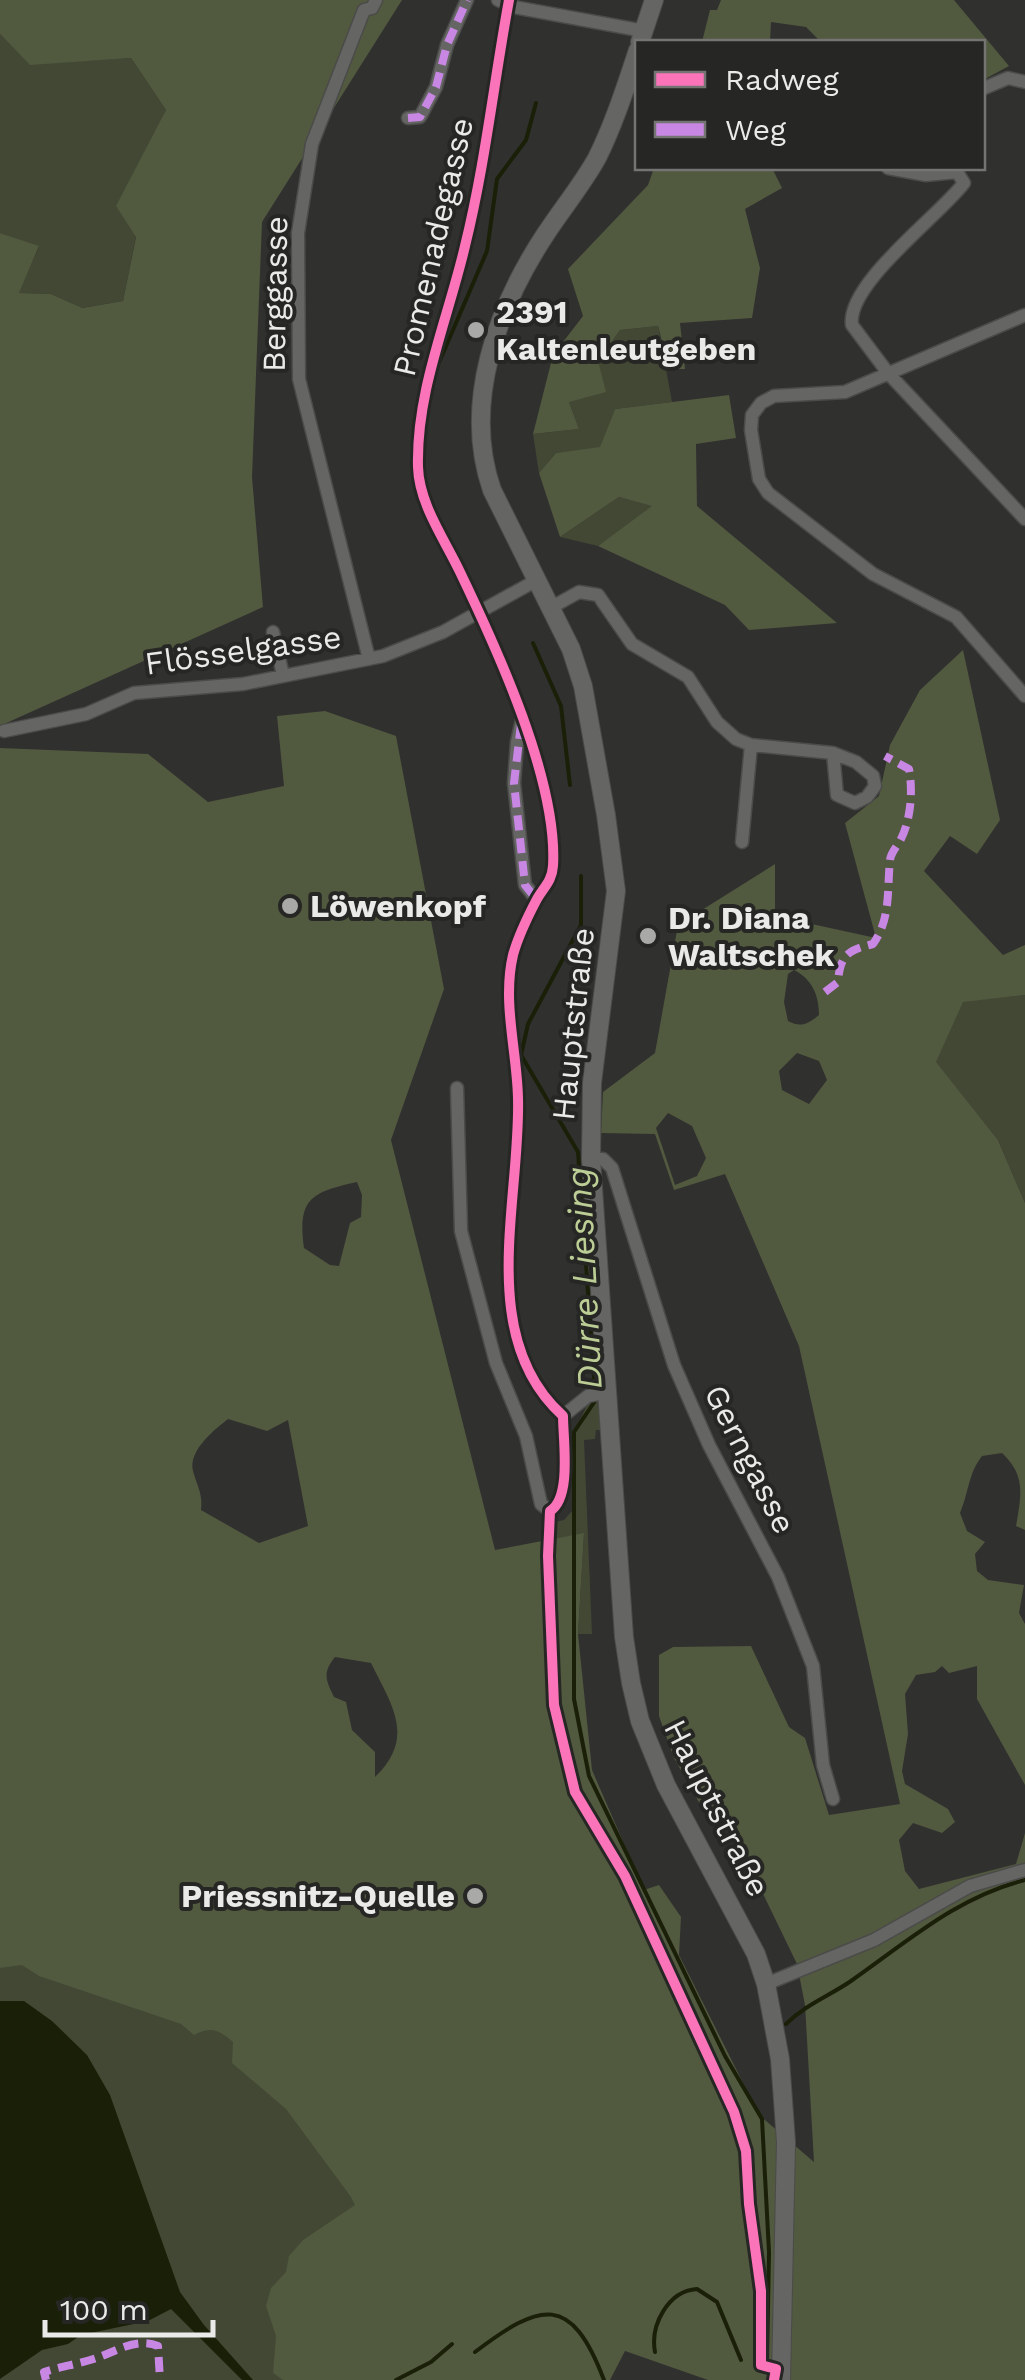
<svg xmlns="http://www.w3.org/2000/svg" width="1025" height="2380" font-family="'Work Sans',sans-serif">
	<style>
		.green { fill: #424834 }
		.forest { fill: #51593f; fill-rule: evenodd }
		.water { fill: #1a2007 }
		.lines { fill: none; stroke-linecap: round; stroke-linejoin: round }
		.stream { stroke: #1a2007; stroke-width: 4 }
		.street-casing { stroke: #4b4b4a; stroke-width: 15 }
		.secondary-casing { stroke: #4b4b4a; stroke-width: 20 }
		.street { stroke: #656664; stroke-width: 12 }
		.secondary { stroke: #656664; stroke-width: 18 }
		.quiet { stroke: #c787e3; stroke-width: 8; stroke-dasharray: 15 8; stroke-linecap: butt }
		.cycleway-casing { stroke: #262724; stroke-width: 16 }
		.cycleway { stroke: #fb73b8; stroke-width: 10 }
		.poi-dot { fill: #a9aaa8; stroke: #262724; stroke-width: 4 }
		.labels { text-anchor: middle; stroke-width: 8; stroke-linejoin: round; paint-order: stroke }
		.street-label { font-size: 32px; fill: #eaebe9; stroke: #262724 }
		.poi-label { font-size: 32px; font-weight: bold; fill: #eaebe9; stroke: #262724; text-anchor: start }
		.water-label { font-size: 35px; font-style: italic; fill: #bccd95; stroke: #262724 }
	</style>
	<rect width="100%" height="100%" fill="#30302f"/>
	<path class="green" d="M0,34L30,64L131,58L166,110L148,150L136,236L123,301L81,308L51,294L18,293L39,247L0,233Z
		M658,326L672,402L615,409L600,448L556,453L539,473L533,434L579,429L569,402L620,330Z
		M619,497L654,506L598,546L560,537Z
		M1025,995V1203L998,1140L935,1062L963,1001Z
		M602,1398L603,1430H596L595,1439L584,1440L592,1634H578L584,1534L553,1539L555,1522L564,1520L572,1511V1437L590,1399Z
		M272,1934L495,2380H0V1965Z"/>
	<path class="forest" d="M0,0H402L262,222L252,477L263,607L2,725L0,732V233L39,246L19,293L51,294L82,308L123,301L136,237L116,206L166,110L131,58L30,65L0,34Z
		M721,0H954L1009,66L983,80L982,42H821L806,27L771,22L770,42H702L710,10H717Z
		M654,168H772L782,188L745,209L760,268L752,318L680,323L685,369H669L658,326L620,330L598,361L606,392L569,402L579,429L533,434L553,355L583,316L568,269L648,185Z
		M729,395L736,438L696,444L697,506L837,623L749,630L725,605L598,546L652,506L619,497L560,537L539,473L556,453L600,447L615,409Z
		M963,650L1000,820L977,854L950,836L924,871L1003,955L1025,945V995L963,1002L936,1062L998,1140L1025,1203V1530L1016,1526C1022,1492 1025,1475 1002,1453L982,1456C968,1474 969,1492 960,1513L967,1531L985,1542L975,1554L977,1571L988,1580L1024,1585L1019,1613L1025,1624V1785L977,1699V1666L949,1673L942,1666L935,1672L916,1675L905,1694L908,1734L902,1771L905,1784L948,1809L955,1822L942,1833L913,1823L899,1840L905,1871L919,1889L1016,1864L1025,1833V2380H708L625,2351L610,2380H283L273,2373L276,2336L266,2306L271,2288L286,2272L289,2256L303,2240L355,2205L351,2197L286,2109L232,2063L233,2042C219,2030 211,2026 194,2035L181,2024L39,1976L22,1965L0,1968V748L148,754L208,802L284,786L277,716L325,711L396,736L444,989L391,1140L495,1550L584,1533L578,1634L592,1770L644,1890L659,1885L681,1917L679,1955L759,2115L814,2162L805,2005L797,1964L752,1871L713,1807L704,1811L674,1758L659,1716V1655L673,1647L751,1646L789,1727L805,1738L829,1815L900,1804L799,1346L725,1174L674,1190L655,1134L601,1133L603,1092L655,1053L678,925L775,864V916L876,938L845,823L879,796L890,745L920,690ZM794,970C812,979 819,995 819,1015C808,1024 801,1028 788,1021L784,1002L788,974ZM797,1053L819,1061L827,1080L809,1104L782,1090L779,1071ZM668,1113L692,1126L706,1158L697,1176L675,1185L656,1128ZM357,1182L362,1195L361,1217L350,1223L339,1266L330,1265L304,1248C297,1198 312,1192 357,1182ZM228,1419L267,1431L288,1420L308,1526L259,1543L201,1510C203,1493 197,1486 193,1471C188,1451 214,1430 228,1419ZM335,1657L371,1663C392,1706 416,1737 375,1777V1752L352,1730L346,1702L334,1697C326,1680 322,1673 335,1657Z"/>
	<path class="water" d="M0,2001H24L52,2021L87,2055L110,2095L180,2292L204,2325L253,2380H242L171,2309L148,2321L81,2335L68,2344L42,2350L0,2379Z"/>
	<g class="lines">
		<path class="stream" d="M437,367L487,251L497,179L526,140L536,103
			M533,643L561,706L570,785
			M581,876V925L528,1024L521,1055L578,1152L595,1391
			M595,1401L574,1432V1699L589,1776L725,2056L762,2119L769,2252L767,2361
			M786,2024C805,2005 829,1996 851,1981C907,1942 957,1897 1025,1880
			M475,2352C541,2302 571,2293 604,2380
			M655,2352C650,2325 668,2291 697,2289L717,2302L741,2360
			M396,2380L431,2362L452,2344"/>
		<g class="street-casing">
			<path id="street" d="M498,0L514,7L644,31
				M982,89L1008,78L1025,82
				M408,118L420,117L436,87L447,45L467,0
				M888,168L926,175L957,172L964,183C940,215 846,284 852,325L888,373L1025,519
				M1025,315L845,392L774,396L761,403L752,415L751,430L759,479L768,493L873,574L956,617L1025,696
				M552,607L579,592L598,595L632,644L688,677L717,722L736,739L751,745L833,753L837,795L855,803L867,797L875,786L873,776L856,762L833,753
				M273,632L283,675
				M369,659L299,379L298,233L312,144L364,10L372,8L376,0
				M522,720L517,742L514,783L525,885L537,900
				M4,731L86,714L134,693L243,684L383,656L443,632L537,580
				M742,842L751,745
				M457,1088L461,1231L496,1363L526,1436L541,1504L550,1511C572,1498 563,1440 563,1416C475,1337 521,1200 518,1098C517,1051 502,1002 513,955C518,937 528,916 537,899C544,887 552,881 553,866C558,781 497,649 460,572C445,540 419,504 418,467C416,391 448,319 465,246C485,166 494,81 509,0
				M591,1159H603L612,1168L674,1365L709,1445L778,1577L813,1666L823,1765L833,1799
				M563,1416L588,1396L609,1392
				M766,1984L874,1940L970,1886L1025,1870
				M761,2365L782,2371"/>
		</g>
		<g class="secondary-casing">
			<path id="secondary" d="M640,42L654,0
				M638,50C626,86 614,124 597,158C582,185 562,209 545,235C497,308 462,404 492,490L571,649L583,686L606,815L616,891L592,1083L591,1159L624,1637L631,1683L640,1721L666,1785L756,1954L766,1984L780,2059L786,2142L781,2380"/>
		</g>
		<use href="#street" class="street"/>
		<use href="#secondary" class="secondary"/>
		<path class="quiet" d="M408,118L420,117L436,87L447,45L467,0
			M521,724L514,783L525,885L537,900
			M825,992L838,982C840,955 848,950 873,944C891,919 887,890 890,860C891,852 897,847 901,839C911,819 913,791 909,769L885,756
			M46,2380L44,2372C63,2366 84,2363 102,2356C120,2349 138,2338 158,2346L160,2380"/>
		<g class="cycleway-casing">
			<path id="cycleway" d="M509,0C494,81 485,166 465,246C448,319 416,391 418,467C419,504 445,540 460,572C497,649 558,781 553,866C552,881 544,887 537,899C528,916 518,937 513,955C502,1002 517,1051 518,1098C521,1200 475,1337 563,1416C563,1440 572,1498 550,1511L548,1556L554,1705L575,1792L625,1876L734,2112L746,2151L749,2204L761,2291V2365L776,2369L774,2380"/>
		</g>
		<use href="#cycleway" class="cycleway"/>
	</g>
	<g class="poi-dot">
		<circle cx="476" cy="330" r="10"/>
		<circle cx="290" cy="906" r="10"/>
		<circle cx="648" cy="936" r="10"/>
		<circle cx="475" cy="1896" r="10"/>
	</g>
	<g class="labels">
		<g class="street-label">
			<text transform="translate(433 247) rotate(-77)" y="11">Promenadegasse</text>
			<text transform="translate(275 294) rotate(-89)" y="11">Berggasse</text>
			<text transform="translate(243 650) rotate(-8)" y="11">Flösselgasse</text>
			<text transform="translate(573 1024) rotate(-84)" y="11">Hauptstraße</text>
			<text transform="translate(750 1459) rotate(63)" y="11">Gerngasse</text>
			<text transform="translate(717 1808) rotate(63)" y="11">Hauptstraße</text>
		</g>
		<g class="poi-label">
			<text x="496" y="323">2391<tspan x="496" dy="37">Kaltenleutgeben</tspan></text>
			<text x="310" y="917">Löwenkopf</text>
			<text x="668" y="929">Dr. Diana<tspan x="668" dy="37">Waltschek</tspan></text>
			<text x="455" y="1907" text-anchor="end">Priessnitz-Quelle</text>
		</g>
		<g class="water-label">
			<text transform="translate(584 1278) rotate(-93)" y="12">Dürre Liesing</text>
		</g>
	</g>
	<rect x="635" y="40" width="350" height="130" fill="#262724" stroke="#747573" stroke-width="2.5"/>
	<rect x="655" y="72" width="50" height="15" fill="#fb73b8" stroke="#747573" stroke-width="2.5"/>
	<text x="725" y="90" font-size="30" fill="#eaebe9">Radweg</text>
	<rect x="655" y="122" width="50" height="15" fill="#c787e3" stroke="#747573" stroke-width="2.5"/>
	<text x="725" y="140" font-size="30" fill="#eaebe9">Weg</text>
	<path d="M45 2320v15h168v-15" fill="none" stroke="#eaebe9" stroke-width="5"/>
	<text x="60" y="2320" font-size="30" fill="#eaebe9" stroke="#262724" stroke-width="8" paint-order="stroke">100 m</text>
</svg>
